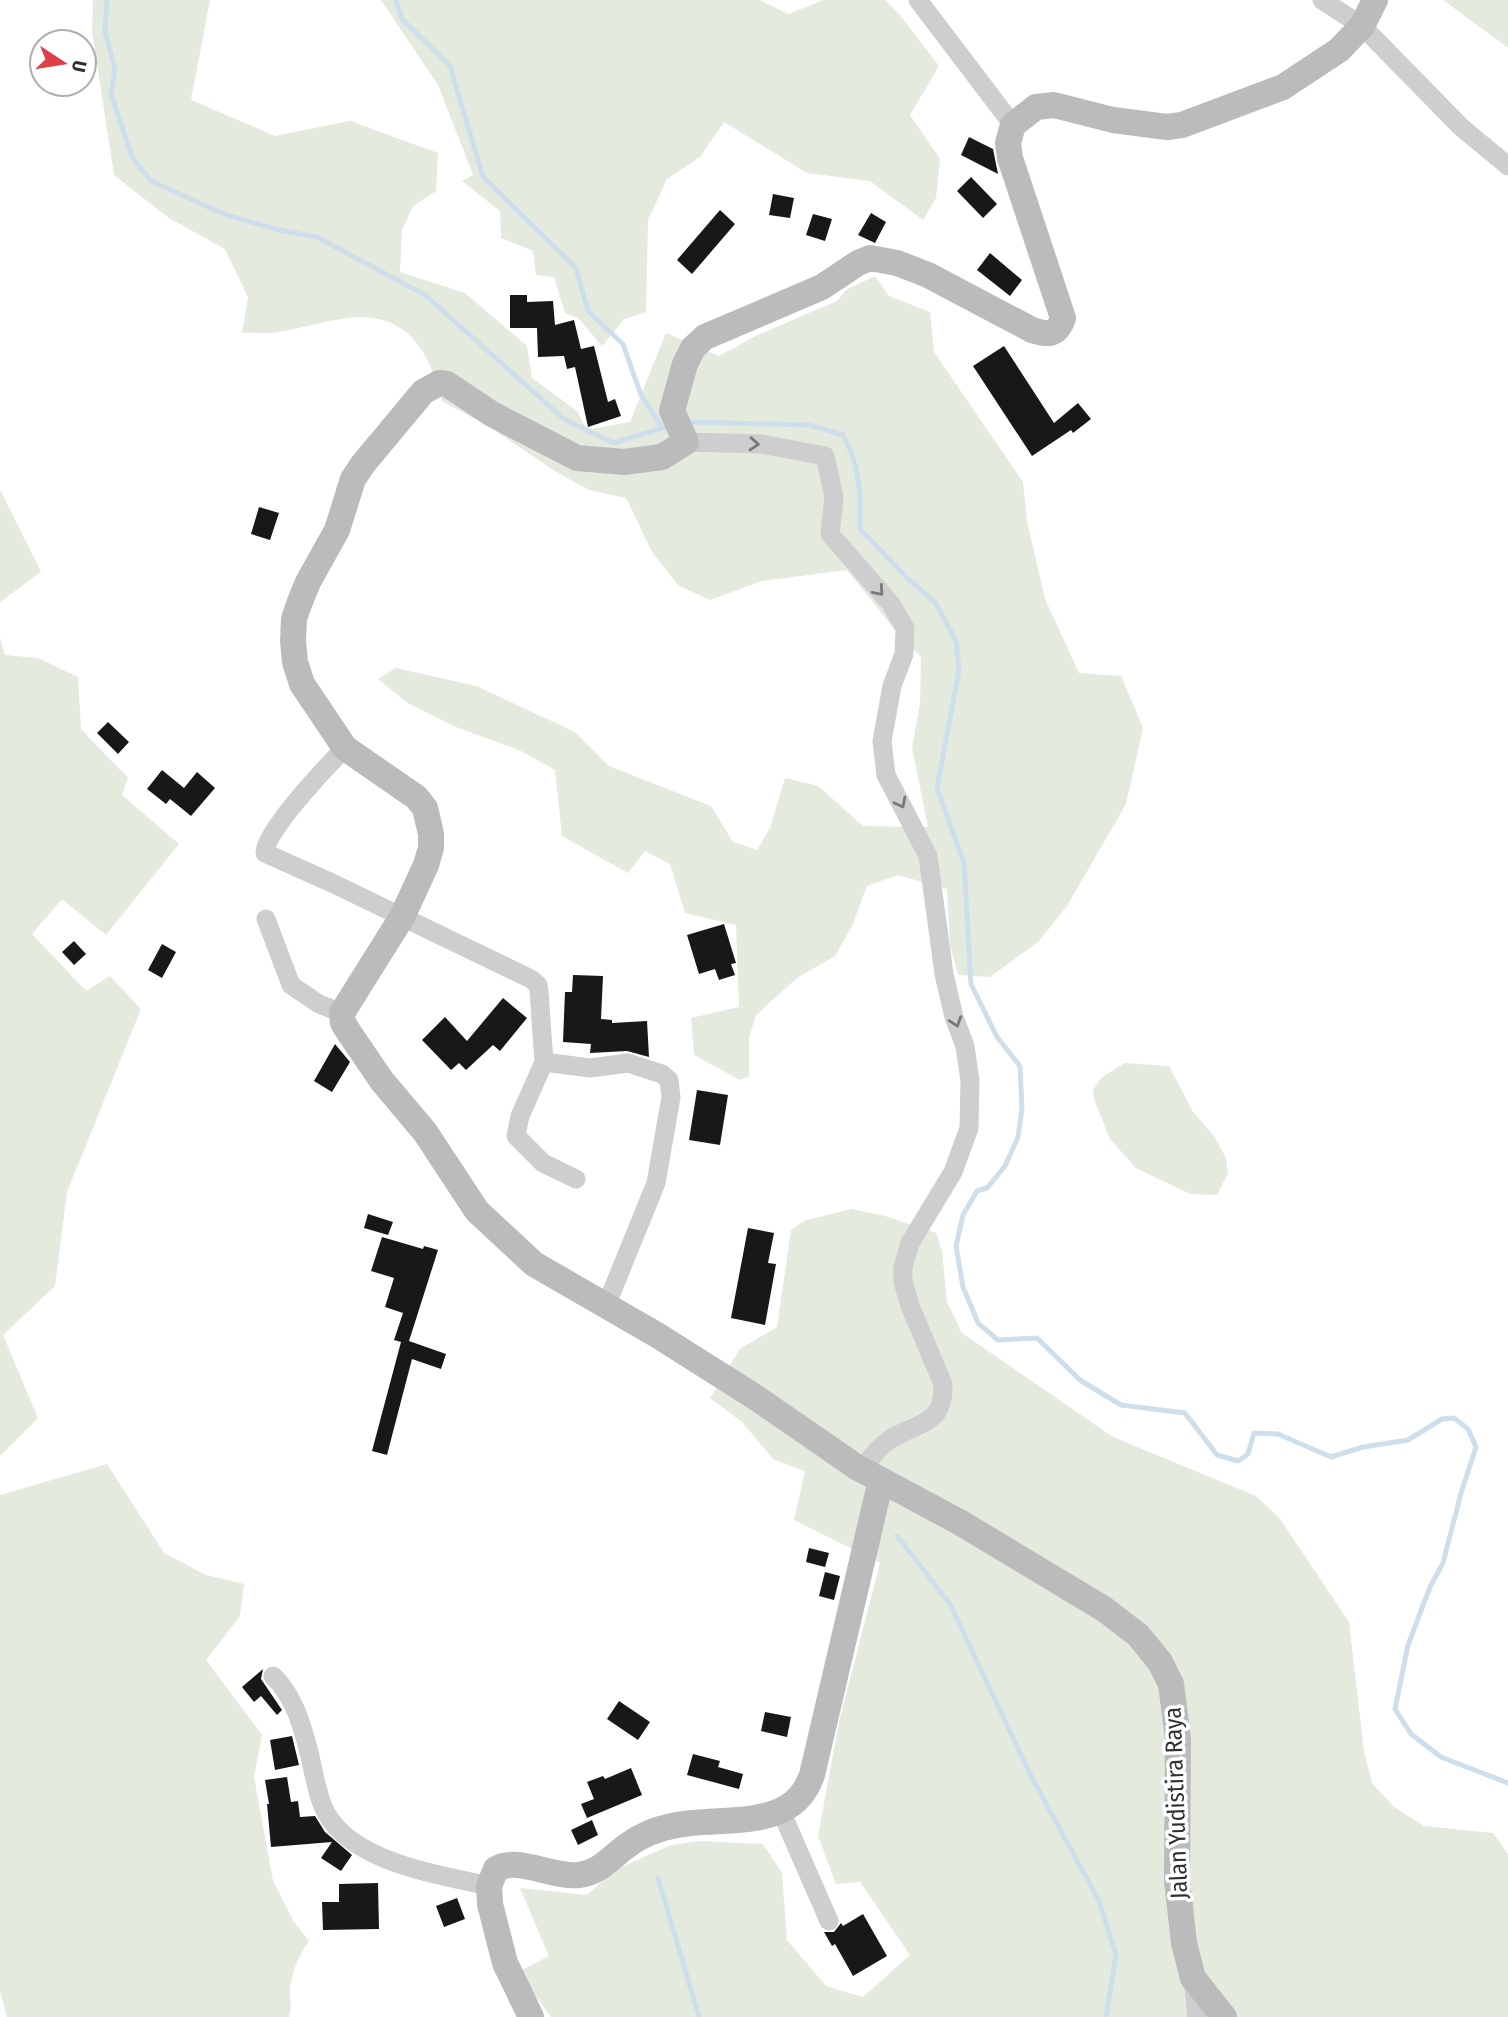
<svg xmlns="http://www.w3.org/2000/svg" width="1508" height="2017" font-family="'Fira Sans Condensed',sans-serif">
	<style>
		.green { fill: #e4eadd }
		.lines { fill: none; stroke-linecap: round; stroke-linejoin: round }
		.stream { stroke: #cedfeb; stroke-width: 5 }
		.building { fill: #181818 }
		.street { stroke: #cecece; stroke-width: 19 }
		.secondary { stroke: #bbb; stroke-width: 26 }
		.oneway { stroke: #787878 }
		.labels { text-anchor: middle; stroke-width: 7; stroke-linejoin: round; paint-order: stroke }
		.street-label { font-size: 24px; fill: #313131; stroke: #fff }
	</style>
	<rect width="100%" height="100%" fill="#fff"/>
	<path class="green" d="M93,0H210L191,100L275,136L350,121L438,153L436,191L413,206L402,230L400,272L465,293L527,346L532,378L577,411L585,426L591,429L630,422L666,333L719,356L758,335L837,301L846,290L875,276L889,296L930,312L934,352L1023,482L1027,521L1045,599L1079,673L1121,676L1143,728L1126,804L1067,906L1039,941L990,977L958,975L950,945L947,889L898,875L867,886L853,924L835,956L797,978L756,1015L749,1038V1076L740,1080L694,1055L691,1018L739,1007L736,925L685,913L670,864L645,851L628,873L562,836L555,770L519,750L456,727L409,704L378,679L396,668L476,686L575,732L609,766L711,806L733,842L757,850L770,828L785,778L818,786L863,826L928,827L912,748L920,703L921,657L891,625L847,570L762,581L710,600L679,586L652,552L626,498L589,490L555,471L491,428L442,401C436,383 431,362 419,346C382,297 329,324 279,332C267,334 254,332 242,333L248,297L225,249L169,218L114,175L92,31Z
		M381,0H759L789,14L824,0H885L900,15L939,66L910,115L940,159L936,198L923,220L870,181L807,173L724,122L700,157L667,179L648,220L646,312L624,319L602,346L578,318L565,313L554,277L536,275L533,251L501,238L500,211L462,181L473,175L438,85Z
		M1443,0H1508V47H1507Z
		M0,490L41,572L0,602Z
		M0,638L5,655L38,658L78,677L81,729L128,778L122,795L179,844L106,935L62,899L32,934L86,991L110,976L141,1009L67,1192L55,1286L3,1335L38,1418L0,1456Z
		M1125,1063L1169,1066L1193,1112L1214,1136L1226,1158L1228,1173L1217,1195L1190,1194L1136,1168L1110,1139L1094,1099L1093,1090L1102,1077Z
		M851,1209L885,1216L936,1233L942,1251L947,1302L962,1333L1113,1437L1256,1496L1280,1519L1349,1622L1364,1752L1372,1783L1394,1807L1424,1826L1493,1833L1508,1854V2017H551L518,1972L549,1956L520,1888L587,1895L615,1870L671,1845L700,1841L763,1844L782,1873L787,1940L826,1986L863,1997L910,1955L860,1882L836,1884L818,1836L839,1722L880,1563L794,1520L805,1471L773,1459L742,1422L710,1398L740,1349L777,1327L791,1230L804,1221Z
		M107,1464L164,1553L206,1575L244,1584L240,1616L206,1660L262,1735L254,1777L273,1881L294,1922L309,1941C300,1953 291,1973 290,1989C289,1999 293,2007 289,2017H7L0,1991V1495Z"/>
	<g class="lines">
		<path class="stream" d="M107,0L105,31L115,70L111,94L132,157L151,181L226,215L283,231L317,237L425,295L564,419L613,443L670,426
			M396,0L402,19L450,66L483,177L576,268L588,311L623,344L641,395L662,428
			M686,422L809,425L843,435C860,465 861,496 860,529L910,581L935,602L956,641L959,670L937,788L964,863L971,984L997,1037L1020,1066L1022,1109L1018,1137L1005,1166L987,1188L977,1191L963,1215L956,1246L963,1287L978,1323L998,1340L1037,1338L1080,1380L1121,1405L1185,1413L1217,1455L1238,1461L1248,1454L1254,1433L1278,1434L1331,1457L1363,1447L1408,1440L1442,1419L1454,1418L1468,1429L1476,1447L1461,1493L1443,1563L1430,1587L1408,1645L1395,1709L1411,1734L1441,1757L1508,1783
			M897,1536L950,1604L1030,1774L1099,1901L1116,1955L1106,2017
			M658,1878L699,2017"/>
	</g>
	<path class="building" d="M969,137L993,149L998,174L961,155Z
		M971,177L997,204L983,218L957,191Z
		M773,194L794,198L790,218L769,215Z
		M720,210L735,224L692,274L677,260Z
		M871,213L886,222L875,243L858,235Z
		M813,214L832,219L825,241L806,235Z
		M990,253L1022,280L1010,296L977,270Z
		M510,295H527V302L553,301L555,325L574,320L581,349L594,346L608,402L615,399L621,416L588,427L575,367L567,369L564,356L538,357L537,328H510Z
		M1004,346L1054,423L1078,403L1091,419L1073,433L1071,430L1032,456L973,366Z
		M259,507L279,513L270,540L251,534Z
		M108,722L129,742L118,754L97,733Z
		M162,770L184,788L197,772L215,788L191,816L170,799L166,804L147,789Z
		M724,924L736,963L731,964L735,975L719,980L715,969L699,974L687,935Z
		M74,941L86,954L74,965L62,952Z
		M162,944L176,952L162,978L148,970Z
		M573,975L603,976L601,1019L612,1020V1023L647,1021L649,1057L627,1051L590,1053L591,1044L563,1042L565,992H572Z
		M503,998L527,1018L500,1051L493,1045L466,1070L459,1063L451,1070L422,1040L445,1017L467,1041Z
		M335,1044L350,1062L332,1092L314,1081Z
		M697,1090L728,1095L720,1145L689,1140Z
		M368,1214L393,1222L388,1235L364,1228Z
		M748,1228L774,1233L768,1263L776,1264L765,1325L731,1318Z
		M382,1237L423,1249L424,1246L438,1250L409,1341L446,1354L441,1369L412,1359L387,1455L372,1451L401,1342L394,1340L403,1313L385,1307L394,1278L371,1271Z
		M809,1548L829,1553L825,1567L806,1562Z
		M825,1572L840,1576L834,1600L819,1596Z
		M263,1669L261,1679L282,1710L277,1715L261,1696L254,1702L242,1687Z
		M619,1701L650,1722L638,1740L607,1719Z
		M765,1712L791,1717L787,1737L761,1731Z
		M292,1736L299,1765L275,1770L270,1740Z
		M693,1754L720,1761L718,1767L743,1774L739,1789L687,1775Z
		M631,1768L642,1795L587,1818L581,1804L594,1799L587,1782L603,1776L605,1779Z
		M287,1777L291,1802L298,1801L300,1817L315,1816L325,1832L352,1855L341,1871L321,1858L332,1842L271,1847L267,1804H269L265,1780Z
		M592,1820L598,1835L578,1845L571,1830Z
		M378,1883L379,1929L323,1930L322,1902H339V1884Z
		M457,1898L465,1919L444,1927L436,1906Z
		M863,1914L887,1956L853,1976L835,1944L832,1946L824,1932H834L841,1923L843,1926Z"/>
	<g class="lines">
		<path class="street" d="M918,0L1013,125
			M1322,0L1362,26L1461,127L1508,166
			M686,442L762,444L825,456L834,497L830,534L891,604L905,628L904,654L892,686L882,741L886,775L928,856L944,974L954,1017L965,1046L970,1081L969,1128L953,1172L910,1243L903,1267V1282L910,1306L943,1384C944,1425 919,1422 892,1438C879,1446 870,1458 862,1470
			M345,748C328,765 264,832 265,853L332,883L531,979L538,985L539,991L544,1062L590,1068L628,1063L662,1074L669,1080L671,1097L656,1183L606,1306
			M266,919L291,985L319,1004L342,1013
			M544,1062L520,1116L516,1136L543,1163L576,1179
			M273,1676C294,1696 302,1725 309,1752C313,1769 316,1788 322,1804C343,1861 436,1874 489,1886
			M781,1811L829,1921
			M1193,1978L1197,2017"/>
		<path class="secondary" d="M881,1480L961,1523L1104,1609L1138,1635L1160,1662L1171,1684L1178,1739L1177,1880L1184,1943L1193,1978L1224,2017
			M531,2017L505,1963L490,1904L489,1886L496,1869C516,1856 554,1878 579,1875C600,1873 612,1856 628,1845C640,1836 657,1829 672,1826C706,1818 751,1825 782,1810C798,1802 806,1791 812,1775L881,1480L858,1468L755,1397L657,1335L534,1264L477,1211L425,1132L382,1081L350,1034L343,1023L342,1013L402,917L426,865L431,848V834L425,808L416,797L345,748L302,684L295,662L293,641L294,619L299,604L308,582L337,530L353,479L363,464L423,392L439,383L447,384L492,414L577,458L624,462L662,457L686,442L672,411L685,364L693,348L705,337L822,287L858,263L870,258L897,263L928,275L1032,330C1048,335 1057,336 1063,318L1010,158L1008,143L1013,125L1036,107L1054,105L1113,120L1167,127L1182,125L1283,87L1339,50L1362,26L1375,0"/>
	</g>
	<defs><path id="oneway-chevron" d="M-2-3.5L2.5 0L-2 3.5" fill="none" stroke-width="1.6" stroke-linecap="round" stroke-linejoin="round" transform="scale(1.75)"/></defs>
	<g class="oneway">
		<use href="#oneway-chevron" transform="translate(754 444) rotate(4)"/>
		<use href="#oneway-chevron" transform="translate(879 591) rotate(49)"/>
		<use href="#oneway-chevron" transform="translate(901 803) rotate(63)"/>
		<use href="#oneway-chevron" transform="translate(956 1022) rotate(71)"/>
	</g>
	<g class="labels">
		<g class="street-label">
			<text transform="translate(1176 1803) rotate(-92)" y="8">Jalan Yudistira Raya</text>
		</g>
	</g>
	<g transform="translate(63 63) rotate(102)"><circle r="33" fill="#ffffff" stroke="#adadad" stroke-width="2"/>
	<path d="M0-5L12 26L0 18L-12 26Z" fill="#db4147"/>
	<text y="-10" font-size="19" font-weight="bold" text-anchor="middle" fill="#313131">U</text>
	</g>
</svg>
